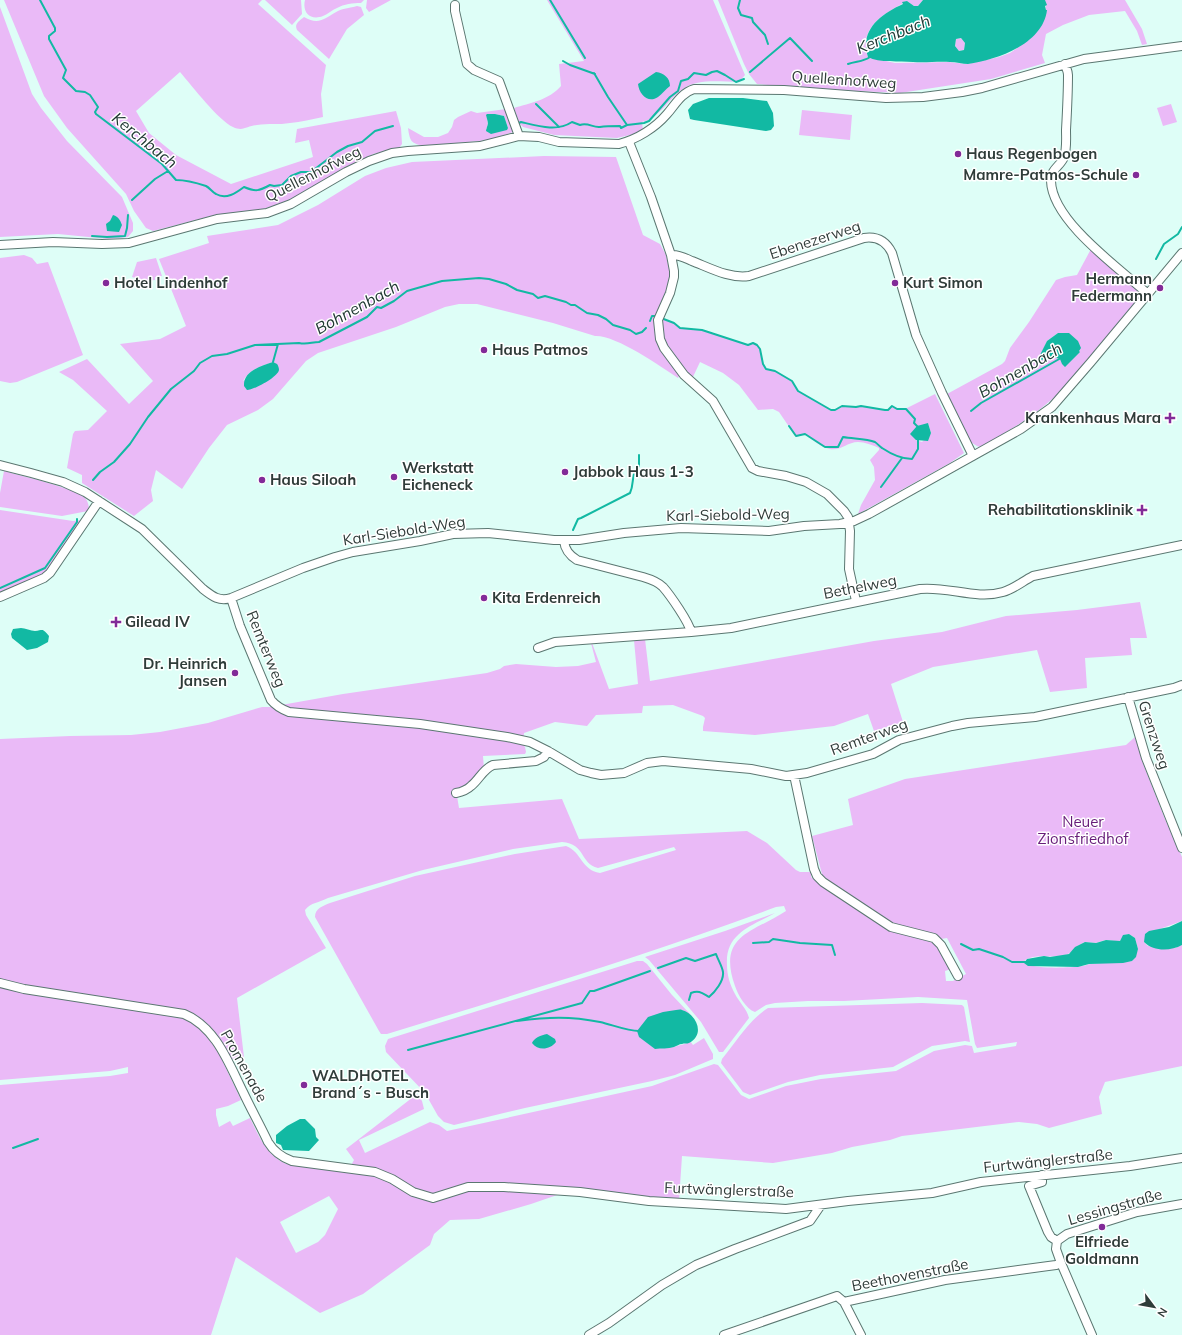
<svg xmlns="http://www.w3.org/2000/svg" width="1182" height="1335" font-family="Mulish,sans-serif">
	<style>
		.green { fill: #eabaf7; fill-rule: evenodd }
		.water { fill: #12b9a3; fill-rule: evenodd }
		.lines { fill: none; stroke-linecap: round; stroke-linejoin: round }
		.stream { stroke: #12b9a3; stroke-width: 2 }
		.minor-casing { stroke: #5b7771; stroke-width: 10 }
		.minor { stroke: #fff; stroke-width: 8 }
		.poi-dot { fill: #822a98; stroke: #fff; stroke-width: 1.5 }
		.labels { text-anchor: middle; stroke-width: 3; stroke-linejoin: round; paint-order: stroke }
		.street-label { font-size: 15px; fill: #2f3c39; stroke: #fff }
		.poi-label { font-size: 15px; font-weight: bold; fill: #2f3c39; stroke: #fff; text-anchor: start }
		.park-label { font-size: 15px; fill: #671d79; stroke: #fff }
		.water-label { font-size: 16px; font-style: italic; fill: #203833; stroke: #fff }
	</style>
	<rect width="100%" height="100%" fill="#defef7"/>
	<path class="green" d="M4,0H262L258,4L326,65L321,94L323,117C312,119 301,122 290,123C279,125 268,123 257,125C247,126 243,132 233,127C218,120 193,87 180,72L136,111L149,133L176,155L231,184L313,157L309,140L295,143L297,129L396,111L401,128L402,144L399,148L373,154L282,204L255,211L211,216L153,231L146,228L134,211L126,194L67,128L44,96Z
		M265,0H301L302,14L292,25Z
		M305,0H364L361,3C353,3 344,4 337,8C332,10 328,14 323,16C310,21 302,12 305,0Z
		M367,0H391L369,12L366,8Z
		M547,0H713L745,75L739,82C721,82 698,78 683,89C669,98 659,119 642,122L643,131L630,135L617,138L554,135L523,127L519,123L514,108C530,103 549,100 561,86L559,64L584,61Z
		M718,0H923L918,6H914L907,1C884,14 858,27 868,57L895,63L949,62L967,64L999,57L1010,53L1020,46L1046,10L1045,0H1125L1142,29L1147,44L1142,45L1137,31L1125,11L1089,15L1063,25L1046,34L1042,55L1045,63L991,79L900,93L814,89L757,84L749,74L744,64Z
		M357,6L361,7L364,15L347,29L329,59L297,30C294,24 299,21 304,17C319,26 325,18 338,11C344,8 350,8 357,6Z
		M0,7L32,94L41,108L67,141L122,197L133,223V231L128,237L109,239L58,234L0,237Z
		M961,38L965,43L964,50L959,51L955,46L956,39Z
		M1171,104L1177,122L1163,126L1157,108Z
		M506,109L513,132L490,140L424,146C411,143 410,142 408,128L424,137H438L448,133L452,127L454,120L458,117L471,111L477,113ZM487,114H495L504,116L508,128L486,129C490,124 486,119 487,114Z
		M802,110L852,115L850,140L799,135Z
		M544,156L616,157L643,235L660,244L666,255L671,278L670,287L657,316L666,356L679,376L678,378C660,366 616,335 595,336L553,323L477,304H459L445,307L396,327L318,353L306,361L273,399L258,410L227,425L209,448L182,489L156,470L151,490L153,501L134,516L82,483V475L67,468L73,434L75,431L88,430L107,411L73,380L59,372L87,359L129,404L153,381L120,344L160,339L186,326L159,259L209,243L207,236L278,225L318,205L365,176L386,168L412,162ZM273,362L243,381C249,370 261,366 273,362Z
		M1091,249L1137,289L1140,297L1063,389C1039,413 1010,431 980,447L977,446L969,441L947,394L1002,364L1005,361L1010,348L1029,322L1056,280L1065,277L1077,275ZM1058,333L1079,349V351L1060,359L1053,357L1038,361L1047,341Z
		M24,255L32,258L37,264L48,262L83,355L17,382L10,383L0,381V258Z
		M156,258L162,276L155,277V280L147,281V285H142V280L132,277L137,262Z
		M661,318L674,323L680,328L702,330L748,345L753,343L757,345L760,349L763,364L766,369L775,371L792,381L798,391L831,410H835L842,406L856,407L861,406L885,410H888L892,406L903,410L935,394L964,453L950,463L858,514L861,505L875,480L874,467L870,460L879,450V448C872,445 865,442 858,442C846,442 840,453 826,448C819,446 811,438 805,434L796,437L779,412L773,409L758,410L739,385L723,373L700,362L692,379L664,344ZM928,423L931,433L922,442L916,440Z
		M4,471C21,476 75,488 85,498C88,501 89,506 89,510L88,511L62,516L0,507V493Z
		M0,510L73,521L83,520L51,568L42,576L0,595Z
		M1140,602L1147,638H1130L1132,655L1085,658L1087,688L1050,692L1037,650L933,667L891,684L903,722L874,731L868,714L834,726L755,735L703,731V727L705,718L703,716L673,705L643,706L642,713L596,715L587,726L555,722L524,733L523,744L525,747L526,752L525,754L483,756L484,769L465,788L456,790L459,808L562,799L579,839L747,831L767,843L796,870L800,872H811V877L818,883L889,929L896,933L931,940L935,942L951,969L945,971L946,981H953L966,974L947,938L941,939L937,936L891,923L823,878L812,836L853,825L848,799L905,779L1126,745L1135,737L1144,766L1165,819L1182,857V921L1157,930L1144,942L1148,946L1175,948L1182,945V1066L1105,1082L1099,1097L1102,1114L1049,1128L1037,1124L1019,1122L902,1136L890,1140L852,1147L832,1153L773,1163L682,1156L679,1201L628,1196L599,1190L560,1187L563,1193L531,1204L479,1219L450,1220L434,1234L430,1245L363,1294L320,1313L236,1257L211,1335H0V1085L110,1076L128,1073V1067L110,1071L0,1080V739L70,736L131,735L160,732L208,723L262,707H270L343,694L487,673L500,669L504,666L516,664L556,667L578,666L596,662L591,643H592L609,689L638,684L634,640L645,639L650,681L874,641L942,632L1006,616L1077,610ZM562,842C586,844 580,864 598,868L674,847L676,850L600,873C581,870 582,852 566,846L515,854L415,876L330,903C323,906 315,908 315,917L379,1031L381,1034H387C517,994 648,955 776,907L784,906L786,911C752,933 717,935 735,986C738,995 746,1009 755,1012L766,1005L775,1003L808,1001H844L918,997L967,1000L975,1044L977,1048L1017,1042L1016,1046L974,1053L972,1046L965,1045L934,1051L896,1071L821,1079L786,1086L749,1099L741,1095L718,1065L714,1064L652,1086L447,1131L439,1125L430,1122L365,1153L359,1140L424,1109L422,1101L417,1094L346,1149L354,1160L347,1173L286,1164C266,1155 259,1136 250,1118L233,1126L230,1121L219,1127L216,1115V1109L228,1106L241,1100L223,1062L229,1058L238,1060L244,1057L237,998L326,948L306,915L305,910C311,902 319,903 328,898L423,870L513,849ZM1129,934L1135,938L1138,949L1132,961C1118,963 1105,962 1091,964C1088,964 1085,966 1082,966C1069,968 1038,969 1026,964L1025,960C1038,952 1055,960 1068,954C1074,951 1079,943 1086,942C1089,942 1093,943 1096,943C1100,942 1103,940 1108,940C1112,940 1116,942 1120,941L1124,935ZM329,1196L338,1209L325,1235L318,1242L296,1253L280,1222Z
		M775,913C752,926 725,933 727,965C727,975 730,985 735,994C739,1002 747,1009 749,1018L723,1052H719L701,1022L649,960L645,957L725,931Z
		M637,961H643L647,964L672,995L691,1015L682,1010H676L674,1047C679,1045 687,1044 690,1041L693,1045L704,1038L713,1054V1059L675,1075L652,1081L525,1108L454,1125L444,1122L438,1116L425,1093L386,1052L385,1046L388,1039Z
		M922,1003L962,1005L964,1007L970,1042L965,1041L932,1046L893,1067L820,1075L788,1082L750,1095L743,1092L721,1063L722,1059C736,1042 749,1020 768,1008Z"/>
	<path class="water" d="M923,0H1045L1047,5L1045,6L1046,10H1047C1043,44 997,60 968,64C963,64 956,62 950,62C938,61 926,63 913,62C900,61 879,63 868,57C859,30 881,14 903,4L902,2L907,1L914,6H918ZM961,38L965,43L964,50L959,51L955,46L956,39Z
		M656,72C664,73 670,78 670,86C666,89 662,94 658,97C648,104 639,94 638,84Z
		M709,98H743L767,101L773,113L774,126L771,130L766,131L694,120L690,119L688,110L693,104Z
		M487,114H495L504,116L508,128L507,130L491,134L486,131C488,122 489,126 486,115Z
		M113,215C119,217 120,220 122,225L119,232L107,231L106,224L110,221Z
		M1058,333H1069L1078,341L1081,348L1079,351L1080,352L1065,367L1062,364L1060,359L1053,357L1037,361L1047,341Z
		M273,362L277,364C278,365 279,368 279,370C278,377 254,390 247,390L244,386C243,371 261,366 273,362Z
		M928,423L931,433L928,441L916,440L910,434L917,426Z
		M21,628C25,628 31,631 35,631C44,630 42,628 49,636L48,642L37,648L27,650L12,638L11,634L13,629Z
		M1182,921V945C1171,951 1154,952 1144,942L1145,934L1149,931L1169,927Z
		M1129,934L1135,938L1138,949L1136,957L1132,961L1123,963L1089,964L1078,967L1028,966L1024,963L1027,959L1044,956L1050,957L1069,954L1075,947L1085,942L1096,943L1106,940L1120,941L1123,935Z
		M676,1010C678,1010 680,1009 682,1010C696,1014 706,1034 689,1043C687,1044 684,1043 682,1044C679,1044 677,1046 674,1047C668,1049 661,1048 655,1049L639,1037L637,1031L648,1017L663,1012Z
		M547,1034L555,1039L556,1042C550,1050 538,1051 532,1043C534,1038 541,1035 547,1034Z
		M300,1119H305L315,1129L316,1137L319,1140L309,1151L283,1150L281,1145L276,1143V1135L287,1126Z"/>
	<g class="lines">
		<path class="stream" d="M40,0L55,28V31L49,36V39L66,70L63,78L76,91L85,92L90,95L98,107L95,112L96,114L162,164L176,180C185,180 197,183 206,186C210,188 212,192 216,194C226,200 236,193 244,187C256,192 259,191 270,185L274,186L282,185L291,176L301,172H311L337,152L348,146L362,142L375,131L393,126
			M550,0L585,58
			M740,0L738,8L741,15L752,18L753,22L765,35L768,44
			M563,61L570,65L595,74
			M848,64C856,61 863,62 870,57
			M750,72L790,38L812,61
			M594,73L608,97L627,125
			M536,104L559,127
			M519,123L521,122C538,126 557,132 572,122L580,125C588,122 593,128 600,127C606,126 613,126 620,126L621,128L627,125L644,123L649,121L670,97L678,91L681,81L688,79L694,73L706,75L712,72L717,71L725,75L736,82L744,79
			M132,200L155,179L168,171
			M92,236L107,237L125,236L127,228L128,215
			M1156,259L1164,244L1178,234L1182,227
			M661,318L674,323L680,328L702,330L748,345L753,343L757,345L760,349L763,364L766,369L775,371L792,381L798,391L831,410H835L842,406L856,407L861,406L885,410H888L892,406L897,409H906L915,419L914,423L918,427
			M650,321L652,316H657
			M273,362L278,344
			M971,411L981,403L1061,358
			M789,426L796,436L805,434L825,447H838L843,437C853,439 866,438 875,442C878,444 880,447 882,448C891,454 902,459 912,459L918,449V440
			M93,480L100,472L114,462L130,444L148,417L171,389L194,371L200,363L212,356L227,354L255,345L299,343C307,345 312,342 319,342L367,317L377,307L381,308L394,301L407,291L442,281L479,278L489,279L506,284L517,290L533,294L538,298L545,296L566,302L571,305H575L587,313L598,315L606,319L613,325L630,330L636,334L642,332L646,328
			M881,487L902,458
			M573,530L578,519L581,518L630,493C635,482 630,475 639,466V455
			M0,588L45,568L77,522V519
			M753,943L769,942L773,939L800,943L832,945L835,955
			M961,944L973,950L979,949L1003,957L1012,962H1026
			M658,968L686,958L695,961L716,954C718,960 722,966 723,972C724,981 715,992 709,997C702,993 699,990 691,993L689,1000
			M517,1021C548,1017 570,1016 600,1022C613,1025 627,1031 639,1031
			M408,1050L582,1003L590,991H594L650,971
			M13,1148L38,1139"/>
		<g class="minor-casing">
			<path id="minor" d="M455,5V11L467,64L474,70L499,81L519,136
				M1065,64C1066,68 1068,71 1068,75C1068,93 1067,112 1066,130C1066,138 1067,149 1064,157C1061,166 1051,168 1051,181C1052,221 1119,268 1148,294
				M629,142L651,197L671,255L674,271V277L670,293L658,320L660,339L664,348L684,375L713,401L752,468L758,471L786,476L806,482L827,494L844,511L848,517L850,531L849,569L856,601
				M0,245L53,242L102,244L129,243L217,219L267,213L291,204L346,172L369,161L392,153L408,151L480,146L519,136L539,137L559,142L619,144C637,139 655,128 667,114C675,105 681,93 694,89L784,90L886,98L923,97L962,92L982,88L1084,59L1182,46
				M671,255C678,254 685,258 692,261C710,268 730,279 749,276L864,238C877,236 886,241 892,253L916,335L942,393L973,456
				M0,465L31,473L63,482L85,492L142,529L203,589C212,596 219,602 231,598L303,568L335,557L353,552L420,541L453,534L488,533L554,540H579L624,533L681,528L769,531L804,526L840,524L854,521L869,514L1021,429L1052,407L1091,362L1182,253
				M564,541C565,550 569,555 577,560L643,577C650,579 658,582 663,587C670,595 689,622 691,632
				M0,597L44,578L50,573L99,501
				M231,598L240,626L271,700C276,706 281,709 289,712L420,724L507,737L530,742L548,751L580,770L591,773L601,775L624,773L647,763L663,761L751,769L786,776L807,773L873,754L899,740L952,726L968,723L1035,717L1174,688L1182,685
				M538,648L555,642L691,632L731,628L920,589C948,586 976,600 1003,592C1014,589 1023,581 1033,576L1182,545
				M1128,697L1146,758L1182,848
				M794,775L814,869L817,876L823,882L891,927L934,938L941,945L958,976
				M456,793C461,792 467,790 471,786C479,780 483,769 493,765L536,761L544,757L548,751
				M0,983L24,989L184,1014C216,1027 229,1064 243,1092C251,1109 260,1125 268,1142C274,1152 281,1157 292,1161L375,1172L392,1179L413,1192L433,1198L468,1187H504L580,1192L649,1201L786,1209L848,1201L932,1193L981,1182L1130,1166L1182,1158
				M1042,1175V1182L1029,1186L1048,1232L1051,1237L1057,1241
				M1057,1241L1067,1234L1137,1212L1182,1204
				M1057,1241L1056,1249L1061,1263L1092,1335
				M844,1302L861,1335
				M589,1335L609,1323L662,1285L696,1265L735,1249L810,1221L821,1205
				M724,1335L837,1296L844,1302L945,1280L1056,1265L1061,1263"/>
		</g>
		<use href="#minor" class="minor"/>
	</g>
	<g class="poi-dot">
		<circle cx="958" cy="154" r="4"/>
		<circle cx="1136" cy="175" r="4"/>
		<circle cx="106" cy="283" r="4"/>
		<circle cx="895" cy="283" r="4"/>
		<circle cx="1160" cy="288" r="4"/>
		<circle cx="484" cy="350" r="4"/>
		<path d="M1168 412h4v4h4v4h-4v4h-4v-4h-4v-4h4z"/>
		<circle cx="565" cy="472" r="4"/>
		<circle cx="394" cy="477" r="4"/>
		<circle cx="262" cy="480" r="4"/>
		<path d="M1140 504h4v4h4v4h-4v4h-4v-4h-4v-4h4z"/>
		<circle cx="484" cy="598" r="4"/>
		<path d="M114 616h4v4h4v4h-4v4h-4v-4h-4v-4h4z"/>
		<circle cx="235" cy="673" r="4"/>
		<circle cx="304" cy="1085" r="4"/>
		<circle cx="1102" cy="1227" r="4"/>
	</g>
	<g class="labels">
		<g class="street-label">
			<text transform="translate(844 80) rotate(4)" y="5">Quellenhofweg</text>
			<text transform="translate(313 174) rotate(-27)" y="5">Quellenhofweg</text>
			<text transform="translate(815 240) rotate(-18)" y="5">Ebenezerweg</text>
			<text transform="translate(728 515) rotate(-1)" y="5">Karl-Siebold-Weg</text>
			<text transform="translate(404 531) rotate(-9)" y="5">Karl-Siebold-Weg</text>
			<text transform="translate(860 587) rotate(-11)" y="5">Bethelweg</text>
			<text transform="translate(266 649) rotate(68)" y="5">Remterweg</text>
			<text transform="translate(1154 735) rotate(72)" y="5">Grenzweg</text>
			<text transform="translate(869 737) rotate(-20)" y="5">Remterweg</text>
			<text transform="translate(244 1066) rotate(61)" y="5">Promenade</text>
			<text transform="translate(1048 1161) rotate(-6)" y="5">Furtwänglerstraße</text>
			<text transform="translate(729 1190) rotate(2)" y="5">Furtwänglerstraße</text>
			<text transform="translate(1115 1207) rotate(-16)" y="5">Lessingstraße</text>
			<text transform="translate(910 1275) rotate(-11)" y="5">Beethovenstraße</text>
		</g>
		<g class="poi-label">
			<text x="966" y="159">Haus Regenbogen</text>
			<text x="1128" y="180" text-anchor="end">Mamre-Patmos-Schule</text>
			<text x="1152" y="284" text-anchor="end">Hermann<tspan x="1152" dy="17">Federmann</tspan></text>
			<text x="114" y="288">Hotel Lindenhof</text>
			<text x="903" y="288">Kurt Simon</text>
			<text x="492" y="355">Haus Patmos</text>
			<text x="1161" y="423" text-anchor="end">Krankenhaus Mara</text>
			<text x="402" y="473">Werkstatt<tspan x="402" dy="17">Eicheneck</tspan></text>
			<text x="573" y="477">Jabbok Haus 1-3</text>
			<text x="270" y="485">Haus Siloah</text>
			<text x="1133" y="515" text-anchor="end">Rehabilitationsklinik</text>
			<text x="492" y="603">Kita Erdenreich</text>
			<text x="125" y="627">Gilead IV</text>
			<text x="227" y="669" text-anchor="end">Dr. Heinrich<tspan x="227" dy="17">Jansen</tspan></text>
			<text x="312" y="1081">WALDHOTEL<tspan x="312" dy="17">Brand´s - Busch</tspan></text>
			<text x="1102" y="1247" text-anchor="middle">Elfriede<tspan x="1102" dy="17">Goldmann</tspan></text>
		</g>
		<g class="park-label">
			<text x="1083" y="827">Neuer<tspan x="1083" dy="17">Zionsfriedhof</tspan></text>
		</g>
		<g class="water-label">
			<text transform="translate(893 34) rotate(-22)" y="6">Kerchbach</text>
			<text transform="translate(145 140) rotate(39)" y="6">Kerchbach</text>
			<text transform="translate(357 307) rotate(-29)" y="6">Bohnenbach</text>
			<text transform="translate(1020 370) rotate(-30)" y="6">Bohnenbach</text>
		</g>
	</g>
	<g transform="translate(1154 1307) rotate(122)" stroke="#ffffff" stroke-width="3" paint-order="stroke">
	<path d="M0-3L7 15L0 10L-7 15Z" fill="#2f3c39"/>
	<text y="-6" font-size="11" font-weight="bold" text-anchor="middle" fill="#2f3c39">N</text>
	</g>
</svg>
